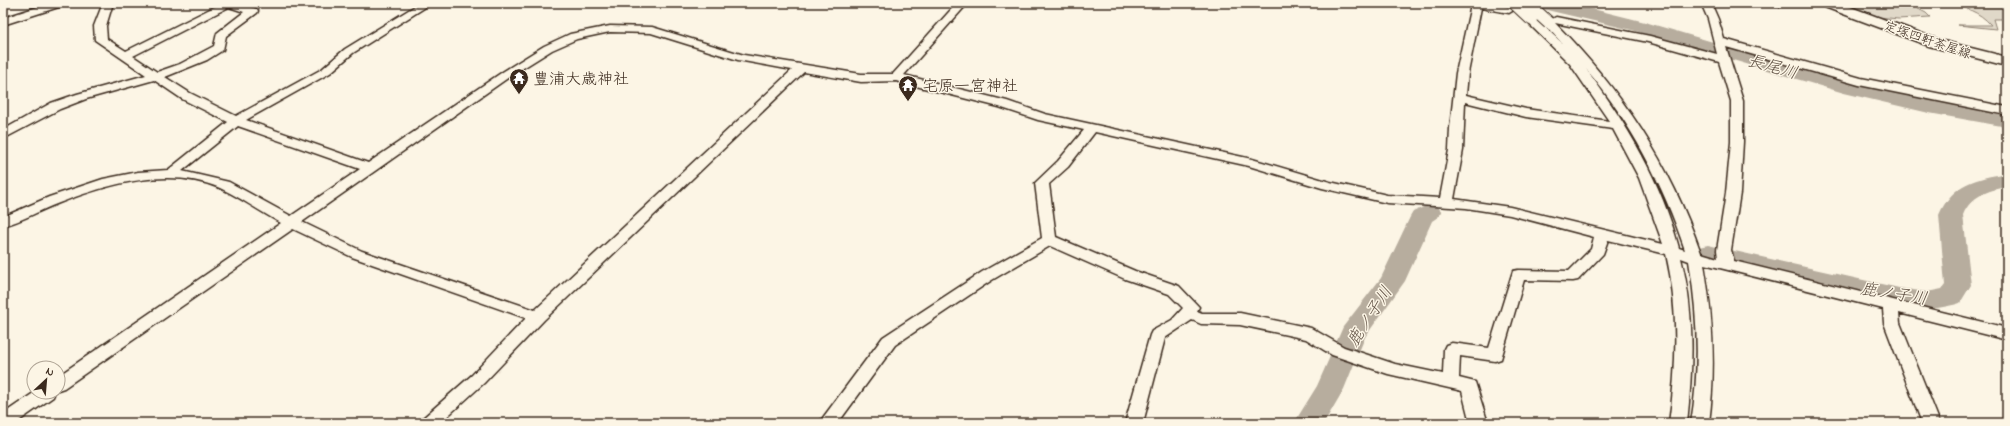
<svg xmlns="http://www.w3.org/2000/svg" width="2010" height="426" font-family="'Indie Flower','Klee One',sans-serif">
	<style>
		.green { fill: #e0d8c8; stroke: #8e8173 }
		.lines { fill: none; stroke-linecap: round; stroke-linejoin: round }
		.river { fill: #b7ad9e; fill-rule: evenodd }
		.minor-casing { stroke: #3b2a1e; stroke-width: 3 }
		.major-casing { stroke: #3b2a1e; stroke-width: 3 }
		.minor { fill: #fcf5e5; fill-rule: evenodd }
		.major { fill: #fcf5e5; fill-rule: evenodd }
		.minor-bridge-casing { stroke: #3b2a1e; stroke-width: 14; stroke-linecap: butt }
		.minor-bridge { stroke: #fcf5e5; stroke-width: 12 }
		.labels { text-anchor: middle; stroke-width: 3; stroke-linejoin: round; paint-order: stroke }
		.far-street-label { font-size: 13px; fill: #3b2a1e; stroke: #fcf5e5 }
		.poi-label { font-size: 16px; fill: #3b2a1e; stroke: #fcf5e5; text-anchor: start }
		.water-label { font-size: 17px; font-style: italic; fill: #605144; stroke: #fcf5e5 }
	</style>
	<rect width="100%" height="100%" fill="#fcf5e5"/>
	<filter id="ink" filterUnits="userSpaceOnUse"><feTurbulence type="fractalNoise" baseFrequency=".025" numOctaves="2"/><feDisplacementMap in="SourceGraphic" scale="8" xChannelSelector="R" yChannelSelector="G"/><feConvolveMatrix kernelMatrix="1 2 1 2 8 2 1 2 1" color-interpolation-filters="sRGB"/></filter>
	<g filter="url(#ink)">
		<path class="green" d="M1840,3H1907L1926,13L1930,17L1898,19L1879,17Z
			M1948,3H2007V19H1993L1996,29L1958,25H1991C1979,11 1965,8 1948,3Z"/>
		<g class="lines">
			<path class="river" d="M1531,3L1573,4L1645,22L1855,84L1929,100L2007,115V127L1929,113L1844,93L1632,30L1534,7Z
				M2007,173V187C1988,190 1971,196 1963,215L1971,285L1960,303C1936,310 1923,310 1899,306L1708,261L1699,259L1695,253L1699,247L1708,245L1899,288L1927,292L1942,289L1945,285L1939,215C1953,183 1975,179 2007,173Z
				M1430,204L1438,207L1442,212L1438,217L1432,221L1405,281L1365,337L1344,389L1324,423H1294L1317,386L1343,327L1381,278L1410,217L1413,212Z"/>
			<g class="minor-casing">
				<path id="minor" d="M50,3H66L65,5L3,25V18Z
					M103,3H113L106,26L107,39L126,51L222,3H237L257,9L258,11L257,13L226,36L223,50L207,60L165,77L190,93L236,116L322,69L345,49L420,3H432L353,53L330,73L246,120L368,163L504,71L544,46L570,34L610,26L652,27L744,55L861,74H893L957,3H968L904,75L1007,101L1045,114L1252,159L1330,182L1387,195L1440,198L1449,150L1450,128L1456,73L1471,5L1470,3H1491L1513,8L1514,10L1509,13L1481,8L1468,73L1466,95L1526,109L1609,121L1570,64L1527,22L1526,20L1527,18H1535L1562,43L1545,25L1544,23L1556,17L1650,36L1717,54L1708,19L1701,3H1711L1718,19L1724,39L1861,78L2007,107V115L1859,85L1726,47L1743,101V142L1740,193L1731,250L1734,261L2007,328V340L1899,313L1900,323L1940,423H1922L1884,323L1883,309L1704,264C1713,317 1716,369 1709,423H1691C1700,369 1698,315 1689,261L1681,258C1695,313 1693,367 1687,423H1669C1677,366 1679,311 1666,254L1608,240L1603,254L1578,280L1573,281L1524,280L1501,359L1495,361L1460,356L1459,378L1475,382L1486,417L1491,423H1470L1462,391L1388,374L1332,355L1306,339L1240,325L1201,324L1192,320L1165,338L1143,423H1125L1150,335L1152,331L1172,320L1183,308L1169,294L1125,279L1050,246L992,280L895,345L838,423H819L883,337L982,272L1042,238L1035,183L1058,161L1084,130L1038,120L999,107L896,81L861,82L804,72L544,320L484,383L440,423H420L423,418L472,375L526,318L352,257L293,229L64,388L58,390V376L281,223C261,212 241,198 220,188C169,166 108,184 59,203C40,210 23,221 3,226V217L49,197L103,179L138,172L168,170L228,122L182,99L154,80L86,99L60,109L3,139V130L51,103L77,94L146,75L95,40L94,26ZM229,7L244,12L217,33L214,46L180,64L157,72L133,56ZM1555,23L1648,42L1719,62L1731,101V142L1726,193L1717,250L1718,258L1701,253C1670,163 1622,91 1555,23ZM610,32L651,33L738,60L792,70L535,310L362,251L302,222L512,75L552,50L577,39ZM1586,69C1631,122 1663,184 1685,250L1679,248C1662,183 1626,122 1586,69ZM1465,102L1526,117L1613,129L1639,178L1663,244L1510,207L1454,199L1463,150ZM238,126L360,169L291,216L229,182L182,171ZM1095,132L1249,166L1322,188L1387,203L1466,208L1510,215L1594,237L1591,249L1569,271L1518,270L1513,271L1489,348L1452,343L1446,345L1444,349L1443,374L1395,364L1344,347L1311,328L1240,313H1202L1197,311L1199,307L1179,286L1135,271L1056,237L1049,184L1068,167Z
					M1772,3H1827L1822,6H1777Z
					M35,392H55L53,397L16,423H3V414Z"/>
			</g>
			<g class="major-casing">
				<path id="major" d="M1820,3H1840L1939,40L2007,57V66L1929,46L1822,6Z"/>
			</g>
			<use href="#minor" class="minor"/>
			<use href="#major" class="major"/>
			<g class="minor-bridge-casing">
				<path id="minor-bridge" d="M1514,3L1531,19
					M1527,3L1549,23"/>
			</g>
			<use href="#minor-bridge" class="minor-bridge"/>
		</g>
	</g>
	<defs>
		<g id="temple-pin" transform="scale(1)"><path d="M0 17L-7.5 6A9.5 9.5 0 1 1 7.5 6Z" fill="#3b2a1e" stroke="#fcf5e5"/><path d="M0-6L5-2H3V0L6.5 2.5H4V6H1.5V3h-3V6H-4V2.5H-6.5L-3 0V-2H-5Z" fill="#fff"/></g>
	</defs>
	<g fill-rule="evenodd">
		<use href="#temple-pin" x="519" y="78"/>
		<use href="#temple-pin" x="908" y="85"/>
	</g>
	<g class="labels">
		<g class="far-street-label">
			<text transform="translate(1928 39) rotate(19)" y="5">定塚四軒茶屋線</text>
		</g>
		<g class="poi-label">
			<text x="533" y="84">豊浦大歳神社</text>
			<text x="922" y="91">宅原一宮神社</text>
		</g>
		<g class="water-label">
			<text transform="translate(1773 66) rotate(16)" y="6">長尾川</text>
			<text transform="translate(1894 293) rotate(9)" y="6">鹿ノ子川</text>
			<text transform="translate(1369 316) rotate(-57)" y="6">鹿ノ子川</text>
		</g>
	</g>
	<rect width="2010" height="426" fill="none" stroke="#fcf5e5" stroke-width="16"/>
	<rect x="8" y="8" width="1994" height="410" fill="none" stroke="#3b2a1e" stroke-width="1.5" filter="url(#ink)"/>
	<g transform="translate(46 380) rotate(26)"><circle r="19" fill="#fcf5e5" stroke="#afa495"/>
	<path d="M0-3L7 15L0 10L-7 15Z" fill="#3b2a1e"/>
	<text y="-6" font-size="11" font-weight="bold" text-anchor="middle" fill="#3b2a1e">N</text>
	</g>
</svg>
